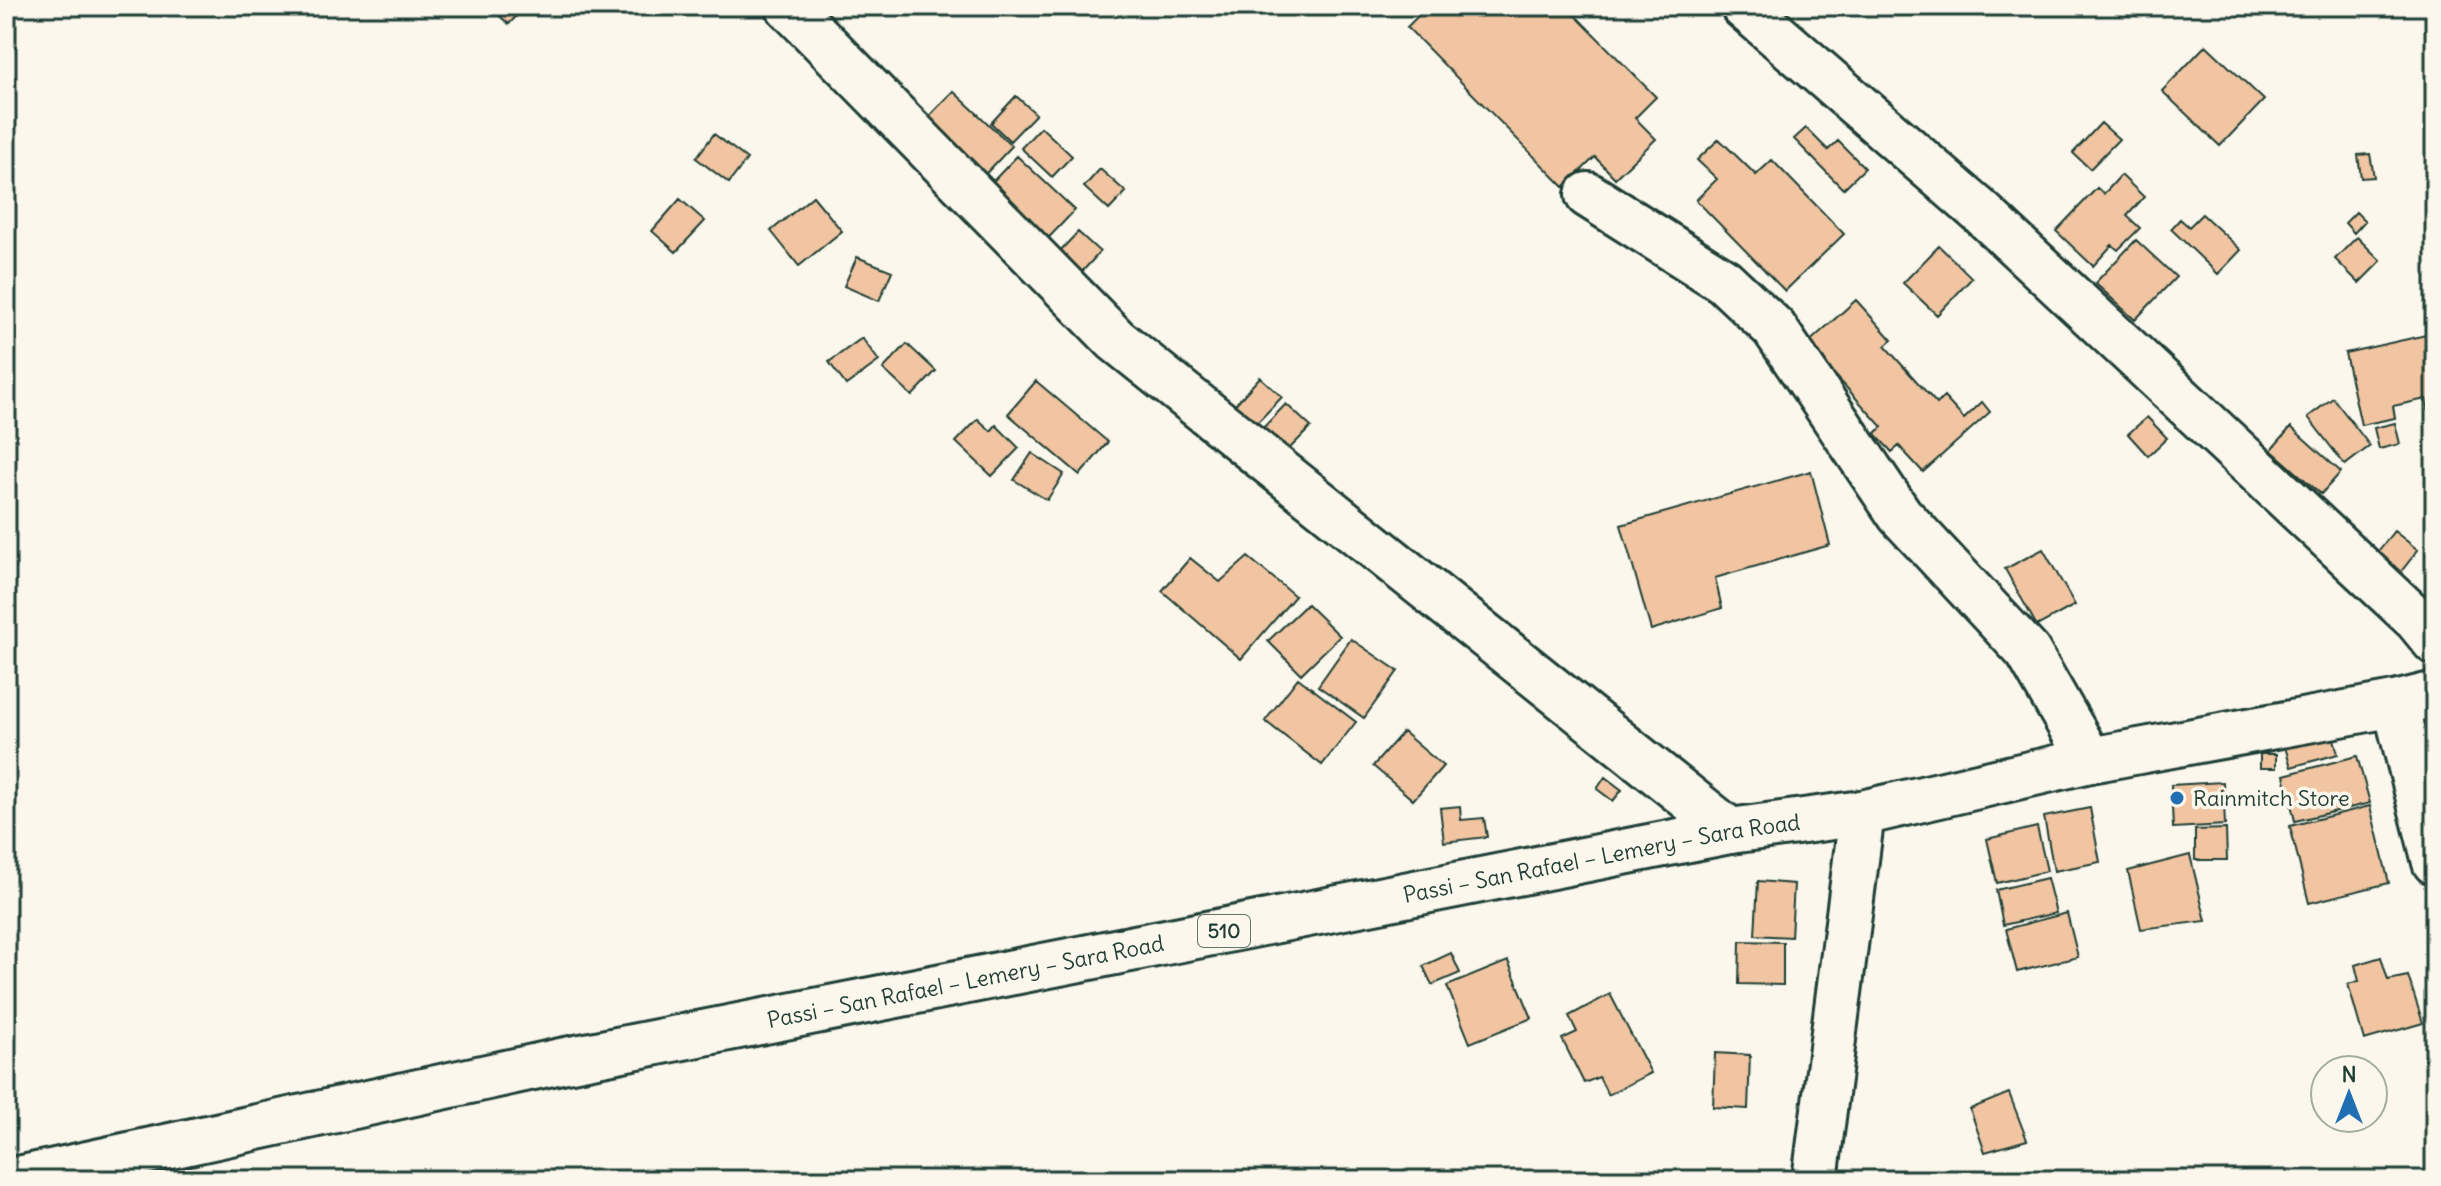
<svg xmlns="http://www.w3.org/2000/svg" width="2441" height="1186" font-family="Delius,sans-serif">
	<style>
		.building { fill: #f1c5a1; stroke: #1f3d34; stroke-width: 2 }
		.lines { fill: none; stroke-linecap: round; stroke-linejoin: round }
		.minor-casing { stroke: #1f3d34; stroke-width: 50 }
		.major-casing { stroke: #1f3d34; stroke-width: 50 }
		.minor { stroke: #fbf7ec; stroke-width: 44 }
		.major { stroke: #fbf7ec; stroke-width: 44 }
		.poi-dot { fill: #1f6fb2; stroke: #fbf7ec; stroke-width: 3 }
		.labels { text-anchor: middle; stroke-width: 7; stroke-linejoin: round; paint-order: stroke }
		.shield { fill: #fbf7ec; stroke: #61756b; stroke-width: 2 }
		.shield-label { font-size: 20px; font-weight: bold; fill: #1f3d34 }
		.poi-label { font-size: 22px; fill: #1f3d34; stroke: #fbf7ec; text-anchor: start }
		.street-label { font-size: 22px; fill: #1f3d34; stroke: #fbf7ec }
	</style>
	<rect width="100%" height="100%" fill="#fbf7ec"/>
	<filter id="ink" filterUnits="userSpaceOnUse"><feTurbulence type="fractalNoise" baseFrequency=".0125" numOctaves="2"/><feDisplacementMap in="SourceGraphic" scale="16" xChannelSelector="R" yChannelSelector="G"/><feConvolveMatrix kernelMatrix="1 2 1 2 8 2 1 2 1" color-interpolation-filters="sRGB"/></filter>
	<g filter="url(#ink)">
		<path class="building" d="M488,6H526L509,24Z
			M1428,6H1566L1656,97L1635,118L1656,139L1615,178L1595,157L1564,187L1407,27Z
			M2206,45L2264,100L2220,146L2162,91Z
			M953,91L1012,146L974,186L915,131Z
			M1016,96L1036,114L1010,141L991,123Z
			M2101,123L2119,139L2090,169L2073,153Z
			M1041,127L1072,156L1052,177L1021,148Z
			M1806,128L1828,150L1838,141L1865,168L1843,189L1794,139Z
			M714,134L747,159L729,183L696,158Z
			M1719,139L1756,175L1772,160L1844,234L1785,291L1696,200L1717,179L1697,160Z
			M2370,154L2374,177L2361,178L2358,155Z
			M1017,156L1075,210L1036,251L978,197Z
			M1100,169L1126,192L1109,210L1084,187Z
			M2121,175L2144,197L2127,216L2140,228L2118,250L2112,245L2093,266L2056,231L2097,188L2104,194Z
			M813,196L842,231L799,266L771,231Z
			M680,199L705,221L676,252L652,231Z
			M2356,212L2365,221L2354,233L2345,223Z
			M2202,214L2241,250L2218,274L2171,229L2180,219L2189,227Z
			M1078,232L1100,252L1080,274L1058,253Z
			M2357,237L2381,261L2359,283L2335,259Z
			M2136,240L2176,277L2135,320L2095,283Z
			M1939,246L1972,278L1937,315L1903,283Z
			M857,257L892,271L879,301L844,286Z
			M1856,300L1892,340L1885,346L1937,404L1944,397L1964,419L1982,402L1990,412L1923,472L1899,446L1892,452L1875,434L1882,427L1807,344Z
			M2435,333V409L2428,411L2426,399L2393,406L2395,418L2361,425L2345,353Z
			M862,338L879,361L846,385L829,362Z
			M907,344L936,371L912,396L883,369Z
			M1260,377L1282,397L1252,428L1231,409Z
			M1036,381L1108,442L1080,475L1008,414Z
			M2333,398L2370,446L2345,465L2308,417Z
			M1286,404L1311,427L1283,455L1259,432Z
			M2147,417L2167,438L2148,456L2128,434Z
			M978,419L991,431L996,425L1019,448L992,476L956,442Z
			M2395,423L2400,444L2379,449L2374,428Z
			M2291,427L2341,472L2321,494L2271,450Z
			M1032,453L1064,474L1047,500L1014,480Z
			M1811,471L1830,545L1715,578L1722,608L1651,630L1621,525Z
			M2394,531L2418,550L2396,578L2372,559Z
			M2043,549L2075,605L2037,626L2005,569Z
			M1248,557L1295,596L1241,659L1162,591L1190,558L1220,582Z
			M1307,604L1340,636L1301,674L1268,641Z
			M1351,639L1398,671L1364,718L1318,686Z
			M1298,678L1356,722L1322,765L1265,721Z
			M1403,732L1443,766L1413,800L1373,766Z
			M2333,735L2338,754L2291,767L2285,747Z
			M2260,754H2276V768H2260Z
			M2357,756L2370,803L2295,821L2284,775Z
			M1605,777L1622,790L1613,801L1597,789Z
			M2223,782L2225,825L2173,828L2171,785Z
			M1460,806L1461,820L1484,818L1487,837L1444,842L1440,808Z
			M2370,806L2389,883L2309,903L2290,826Z
			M2090,808L2100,862L2054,871L2044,817Z
			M2037,827L2047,871L1997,883L1987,839Z
			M2226,829L2227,860H2195V830Z
			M2190,855L2206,921L2141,929L2128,871Z
			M2047,878L2056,913L2003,925L1996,890Z
			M1758,881L1794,884L1791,937L1755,935Z
			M2067,913L2078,957L2017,972L2006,929Z
			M1740,941L1783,942V985L1739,984Z
			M1451,953L1460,973L1432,985L1423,966Z
			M2381,957L2388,980L2408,976L2423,1023L2364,1040L2348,984L2359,981L2355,965Z
			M1508,961L1532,1018L1470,1043L1447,986Z
			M1610,994L1651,1073L1608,1095L1599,1077L1584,1083L1562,1039L1577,1032L1569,1016Z
			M1715,1053L1750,1055L1748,1109L1713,1107Z
			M2009,1093L2027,1140L1985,1152L1970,1109Z"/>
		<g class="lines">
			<g class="minor-casing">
				<path id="minor" d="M788,6L1116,340L1730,831
					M1743,6L1982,213L2417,620L2435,642
					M1588,195L1724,281L1774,328L1900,515L2028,652L2090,760
					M2395,704L2435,862
					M1815,1180L1862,813"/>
			</g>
			<g class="major-casing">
				<g id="major">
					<path id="s1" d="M14,1180L561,1061L1730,831L1862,813L2090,760L2395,704L2435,694"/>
				</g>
			</g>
			<use href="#minor" class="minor"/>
			<use href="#major" class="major"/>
		</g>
	</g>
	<circle class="poi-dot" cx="2177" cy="798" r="8"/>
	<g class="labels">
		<rect class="shield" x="1198" y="915" width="52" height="32" rx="6"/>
		<g class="shield-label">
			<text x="1224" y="938">510</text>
		</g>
		<g class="poi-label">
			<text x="2193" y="806">Rainmitch Store</text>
		</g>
		<g class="street-label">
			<text dy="8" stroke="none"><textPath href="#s1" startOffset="1620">Passi – San Rafael – Lemery – Sara Road</textPath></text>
			<text dy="8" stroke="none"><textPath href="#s1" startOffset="972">Passi – San Rafael – Lemery – Sara Road</textPath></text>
		</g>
	</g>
	<rect width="2441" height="1186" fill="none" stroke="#fbf7ec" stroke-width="32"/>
	<rect x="16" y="16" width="2409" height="1154" fill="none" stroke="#1f3d34" stroke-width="3" filter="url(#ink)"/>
	<g transform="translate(2349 1094)"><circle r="38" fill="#fbf7ec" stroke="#a3ada2" stroke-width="2"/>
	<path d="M0-6L14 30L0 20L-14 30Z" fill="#1f6fb2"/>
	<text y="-12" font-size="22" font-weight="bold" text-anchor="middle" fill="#1f3d34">N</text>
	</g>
</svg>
